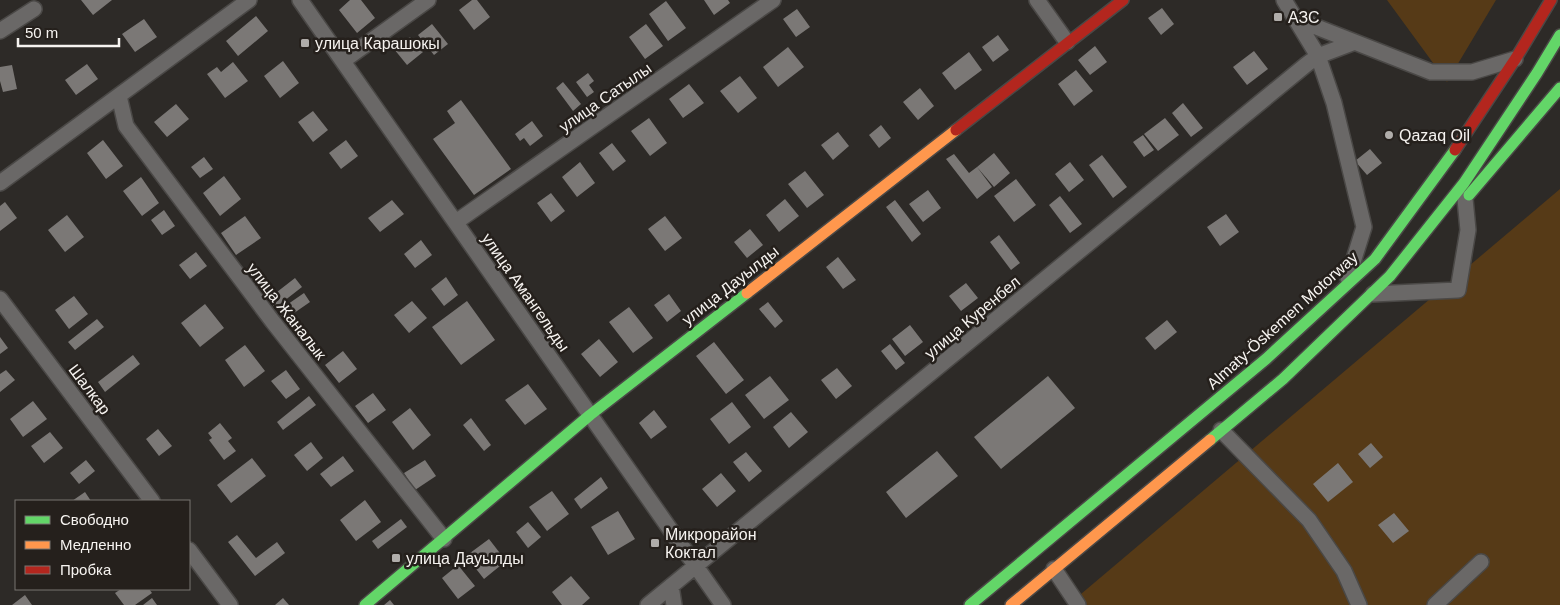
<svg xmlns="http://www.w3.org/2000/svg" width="1560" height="605" font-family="Arial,sans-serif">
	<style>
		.green { fill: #563a17 }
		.building { fill: #7b7876 }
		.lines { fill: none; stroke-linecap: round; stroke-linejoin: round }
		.street-casing { stroke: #4a4846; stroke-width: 18 }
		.fast-casing { stroke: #4a4846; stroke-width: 14 }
		.slow-casing { stroke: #4a4846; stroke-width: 14 }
		.jam-casing { stroke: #4a4846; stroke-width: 14 }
		.street { stroke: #6a6867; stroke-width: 15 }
		.fast { stroke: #63d668; stroke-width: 11 }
		.slow { stroke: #ff974d; stroke-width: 11 }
		.jam { stroke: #b3261e; stroke-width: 11 }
		.poi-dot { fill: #b0adaa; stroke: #25201c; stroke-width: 2 }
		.labels { text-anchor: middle; stroke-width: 5; stroke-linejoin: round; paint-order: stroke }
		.poi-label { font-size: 16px; fill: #f6f3f0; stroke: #25201c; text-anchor: start }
		.street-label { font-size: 16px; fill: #f6f3f0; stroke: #25201c }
	</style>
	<rect width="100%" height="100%" fill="#2d2a27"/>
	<path class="green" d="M1387,0H1496L1447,82Z
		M1560,189V605H1068Z"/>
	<path class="building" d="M81,0H112L93,15Z
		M350,0H361L375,18L357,33L339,10Z
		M472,0H477L490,17L474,30L459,10Z
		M704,0H728L730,3L714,15Z
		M666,1L686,28L668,41L649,14Z
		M1162,8L1174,24L1161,35L1148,18Z
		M797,9L810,27L796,37L783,19Z
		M256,16L268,31L238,56L226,41Z
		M144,19L157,37L135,52L122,34Z
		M432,24L448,44L434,55L418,35Z
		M646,24L663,46L645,59L629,37Z
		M998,35L1009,50L993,62L982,47Z
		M410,37L423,52L407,65L394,49Z
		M1095,46L1107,62L1090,75L1078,60Z
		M788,47L804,67L778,87L763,67Z
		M1254,51L1268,69L1247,85L1233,67Z
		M969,52L982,70L955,90L942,73Z
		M283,61L299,83L280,98L264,76Z
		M233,62L248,81L225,98L207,74L217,67L221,72Z
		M87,64L98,79L76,95L65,80Z
		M12,65L17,89L3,92L0,81V67Z
		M1076,70L1093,91L1074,106L1058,84Z
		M588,73L594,81L589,85L594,92L587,97L576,82Z
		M740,76L757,98L738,113L720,91Z
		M563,82L581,104L573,111L556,88Z
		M689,84L704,103L683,118L669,99Z
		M920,88L934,106L918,120L903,102Z
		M461,100L511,169L474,195L433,139L455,123L447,111Z
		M1183,103L1203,128L1191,137L1172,113Z
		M176,104L189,119L167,137L154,122Z
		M313,111L328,130L313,142L298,122Z
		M649,118L667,143L650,156L631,131Z
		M1165,118L1179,135L1158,151L1144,134Z
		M532,121L543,136L530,146L524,138L520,141L515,134Z
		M881,125L891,138L879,148L869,135Z
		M838,132L849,146L833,160L821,145Z
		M1143,135L1154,150L1144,157L1133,142Z
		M103,140L123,166L106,179L87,153Z
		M346,140L358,156L341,169L329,153Z
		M612,143L626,161L613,171L599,153Z
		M1370,149L1382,163L1367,175L1355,161Z
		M994,153L1010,173L994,187L977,167Z
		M954,154L969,173L977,167L992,187L977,199L946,159Z
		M1102,155L1127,187L1113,198L1089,165Z
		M204,157L213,169L200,178L191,167Z
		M580,162L595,183L577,197L562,177Z
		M1070,162L1084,180L1069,192L1055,174Z
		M805,171L824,195L807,208L788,184Z
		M224,176L241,199L220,216L203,193Z
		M141,177L159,203L142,216L123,191Z
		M1016,179L1036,205L1014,222L994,196Z
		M928,190L941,208L923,222L909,204Z
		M551,193L565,211L551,222L537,203Z
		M1060,196L1082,224L1070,233L1049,205Z
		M785,199L799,216L779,232L766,215Z
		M392,200L404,214L380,232L368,218Z
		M895,200L921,234L912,242L886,207Z
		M5,202L17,218L0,231V206Z
		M164,210L175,226L162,235L151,220Z
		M1226,214L1239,232L1220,246L1207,227Z
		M67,215L84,237L65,252L48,230Z
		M245,216L261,238L236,255L221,233Z
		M665,216L682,238L665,251L648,229Z
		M750,229L763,245L747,258L734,242Z
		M999,235L1020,263L1011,270L990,242Z
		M421,240L432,255L415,268L404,254Z
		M196,252L207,266L190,279L179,265Z
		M838,257L856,280L843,289L826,267Z
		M446,277L458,295L444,306L431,289Z
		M295,278L302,287L275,308L268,299Z
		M966,283L978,298L961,311L949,296Z
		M304,293L310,302L284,320L278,311Z
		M669,294L681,311L667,322L654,305Z
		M74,296L88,314L69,329L55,310Z
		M412,301L427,318L409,333L394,315Z
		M467,301L495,340L461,365L432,327Z
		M768,302L783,321L775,328L759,309Z
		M205,304L224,328L200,347L181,323Z
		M629,307L653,338L633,353L609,322Z
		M97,319L104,327L75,350L68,342Z
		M1167,320L1177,332L1155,350L1145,338Z
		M910,325L923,342L905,356L892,339Z
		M0,337L8,348L0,354Z
		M599,339L618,362L600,377L581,354Z
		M714,342L744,380L726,394L696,356Z
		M890,344L905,363L896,370L881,351Z
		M245,345L265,371L244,387L225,360Z
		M343,351L357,369L339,383L325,365Z
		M133,355L140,364L105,392L98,382Z
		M837,368L852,386L836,399L821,380Z
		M6,370L15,380L0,392V374Z
		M286,370L300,389L286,399L271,381Z
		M770,376L789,400L764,419L745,395Z
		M1048,376L1075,408L1001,469L974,437Z
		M528,384L547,409L525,425L505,400Z
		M373,393L386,410L368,423L355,406Z
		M309,396L316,405L283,430L277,422Z
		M33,401L47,419L23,437L10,419Z
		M732,402L751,427L729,444L710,419Z
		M410,408L431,435L413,450L392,422Z
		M654,410L667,427L651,439L639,423Z
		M791,412L808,432L789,448L773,427Z
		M471,418L491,445L484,451L463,425Z
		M220,423L232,438L228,441L236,451L224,460L209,440L212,438L208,433Z
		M158,429L172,446L159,456L146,439Z
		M50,432L63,448L44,463L31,446Z
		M311,442L323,458L307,471L294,455Z
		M1371,443L1383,457L1370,468L1358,454Z
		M937,451L958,476L906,518L886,492Z
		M746,452L762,471L749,482L733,462Z
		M343,456L354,471L331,487L320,474Z
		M252,458L266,476L231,503L217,485Z
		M86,460L95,471L79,484L70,473Z
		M425,460L436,476L415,490L404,473Z
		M1338,463L1353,482L1328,502L1313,484Z
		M721,473L736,491L717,507L702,489Z
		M601,477L608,488L581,509L574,499Z
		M552,491L569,514L547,531L529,507Z
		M85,492L91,501H72Z
		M365,500L381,522L356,541L340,520Z
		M618,511L635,539L608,555L591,527Z
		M1394,513L1409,531L1393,543L1378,525Z
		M401,519L407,527L378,549L372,541Z
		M528,522L541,537L528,548L516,532Z
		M237,535L256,558L277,542L285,553L255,576L228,542Z
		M489,539L506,561L484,579L466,556Z
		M458,565L475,586L458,599L442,578Z
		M571,576L590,598L582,605H562L552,592Z
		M121,589H149L152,593L135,605H124L115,593Z
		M25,595L32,605H12Z
		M152,598L157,605H143Z
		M283,598L289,605H275Z
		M390,600L394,605H384Z"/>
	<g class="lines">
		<g class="street-casing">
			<path id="street" d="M300,0L723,605
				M1037,0L1067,42
				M1284,0L1318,56L1334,103L1364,227L1348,278
				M1296,19L1431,72H1472L1515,59
				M0,31L34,9
				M343,61L428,0
				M119,96L126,126L273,322L444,539
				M0,183L249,0
				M456,222L773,0
				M1373,294L1458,290L1468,230L1465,199
				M0,299L152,501
				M1221,430L1309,520L1344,571L1359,605
				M189,550L230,605
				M1054,569L1078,605
				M671,586L674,605
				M648,605L1307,64L1318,56L1355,42
				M1435,605L1481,562"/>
		</g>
		<g class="fast-casing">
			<path id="fast" d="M1469,195L1560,88
				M1210,440L1283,379L1390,276L1464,183L1537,73L1560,35
				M365,605L590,415L747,293
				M970,605L1266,359L1375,259L1455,150"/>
		</g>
		<g class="slow-casing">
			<path id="slow" d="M747,293L956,130
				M1011,605L1210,440"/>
		</g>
		<g class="jam-casing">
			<path id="jam" d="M956,130L1123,0
				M1455,150L1516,58L1551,0"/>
		</g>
		<use href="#street" class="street"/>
		<use href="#fast" class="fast"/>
		<use href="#slow" class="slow"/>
		<use href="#jam" class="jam"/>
	</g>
	<g class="poi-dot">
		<rect x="1273" y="12" width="10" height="10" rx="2.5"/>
		<rect x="300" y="38" width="10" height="10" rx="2.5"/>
		<circle cx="1389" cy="135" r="5"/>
		<rect x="650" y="538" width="10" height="10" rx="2.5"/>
		<rect x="391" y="553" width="10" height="10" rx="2.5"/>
	</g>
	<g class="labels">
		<g class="poi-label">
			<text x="1288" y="23">АЗС</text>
			<text x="315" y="49">улица Карашокы</text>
			<text x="1399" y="141">Qazaq Oil</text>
			<text x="665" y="540">Микрорайон<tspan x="665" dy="18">Коктал</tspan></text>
			<text x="406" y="564">улица Дауылды</text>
		</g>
		<g class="street-label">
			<text transform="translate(605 97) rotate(-35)" y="6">улица Сатылы</text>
			<text transform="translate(730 285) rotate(-38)" y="6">улица Дауылды</text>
			<text transform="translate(526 292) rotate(55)" y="6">улица Амангельды</text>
			<text transform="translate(287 311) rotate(52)" y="6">улица Жаналык</text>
			<text transform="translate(972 317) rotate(-40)" y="6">улица Куренбел</text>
			<text transform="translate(1282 320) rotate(-42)" y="6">Almaty-Öskemen Motorway</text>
			<text transform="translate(90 389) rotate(53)" y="6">Шалкар</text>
		</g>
	</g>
	<rect x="15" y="500" width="175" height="90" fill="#25201c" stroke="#797471"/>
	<rect x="25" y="516" width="25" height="8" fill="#63d668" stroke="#797471"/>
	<text x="60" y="525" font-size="15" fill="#f6f3f0">Свободно</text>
	<rect x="25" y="541" width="25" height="8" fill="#ff974d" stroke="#797471"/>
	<text x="60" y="550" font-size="15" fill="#f6f3f0">Медленно</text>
	<rect x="25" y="566" width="25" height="8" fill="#b3261e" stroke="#797471"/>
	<text x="60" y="575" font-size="15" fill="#f6f3f0">Пробка</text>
	<path d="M18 38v8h101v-8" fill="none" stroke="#f6f3f0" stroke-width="2.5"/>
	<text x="25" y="38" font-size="15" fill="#f6f3f0" stroke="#25201c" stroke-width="4" paint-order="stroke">50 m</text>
</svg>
